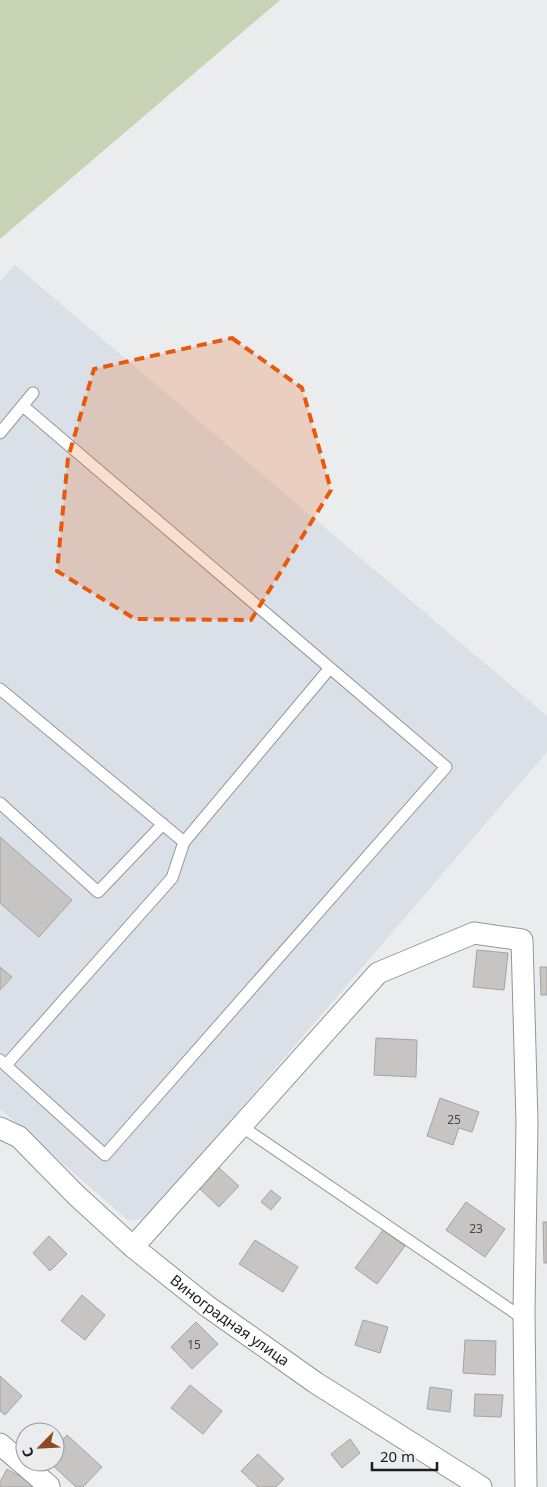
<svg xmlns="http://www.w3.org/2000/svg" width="547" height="1487" font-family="'Noto Sans',sans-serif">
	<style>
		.built { fill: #dae0e7 }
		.green { fill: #c8d2b4 }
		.building { fill: #c6c5c4; stroke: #a4a3a2 }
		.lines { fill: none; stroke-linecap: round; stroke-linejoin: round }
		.lane-casing { stroke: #959697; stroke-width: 13 }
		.street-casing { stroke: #959697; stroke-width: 23 }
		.lane { stroke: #fff; stroke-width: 11 }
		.street { stroke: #fff; stroke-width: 21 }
		.marked { fill: #e8590c; fill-opacity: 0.2; stroke: #e8590c; stroke-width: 4; stroke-dasharray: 10 6; stroke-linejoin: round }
		.labels { text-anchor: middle; stroke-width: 4.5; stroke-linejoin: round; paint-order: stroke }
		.number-label { font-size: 12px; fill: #484848 }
		.street-label { font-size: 15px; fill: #1e1e1f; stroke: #ebeced }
	</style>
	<rect width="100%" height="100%" fill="#ebeced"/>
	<path class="built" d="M15,265L547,716V752L147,1218L129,1221L0,1109V282Z"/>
	<path class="green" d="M0,0H280L0,239Z"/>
	<path class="building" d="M0,837L72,900L39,937L0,903Z
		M477,950L508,953L504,990L473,987Z
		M0,967L12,977L0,990Z
		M540,967H547V995H541Z
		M376,1038L417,1040L416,1077L374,1075Z
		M440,1098L479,1112L472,1132L459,1128L453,1145L427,1136Z
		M218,1167L239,1186L219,1207L199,1188Z
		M271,1190L281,1198L271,1210L261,1202Z
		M466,1202L505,1229L485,1257L446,1230Z
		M543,1222H547V1263H544Z
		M383,1230L405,1246L377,1284L355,1268Z
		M49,1236L67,1254L50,1271L33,1253Z
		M255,1240L298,1267L283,1292L239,1264Z
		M82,1295L105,1315L85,1340L61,1321Z
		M363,1320L388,1327L380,1353L355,1345Z
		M196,1322L218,1344L192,1369L171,1347Z
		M465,1340L496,1341L495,1375L463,1373Z
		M0,1376L22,1396L5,1415L0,1411Z
		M190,1385L222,1411L203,1434L171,1408Z
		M430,1387L452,1390L450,1412L427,1409Z
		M475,1394L503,1395L501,1417L474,1416Z
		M67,1435L102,1467L83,1487H76L49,1462H55V1448Z
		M350,1439L360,1453L342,1468L331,1454Z
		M258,1454L284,1479L276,1487H258L241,1471Z
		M7,1469L34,1484L32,1487H0V1482Z"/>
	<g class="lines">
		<g class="lane-casing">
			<path id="lane" d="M0,433L33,393
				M0,689L184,842
				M0,803L98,892L163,824
				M0,1060L105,1155L446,767L23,406
				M6,1065L172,878L184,842L330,668
				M241,1126L524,1319"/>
		</g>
		<g class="street-casing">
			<g id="street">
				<path id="s1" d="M0,1128L19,1137L77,1196L133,1247L207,1306L316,1383L481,1487"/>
				<path d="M133,1247L378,973L474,933L522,940L527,1122L524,1312L526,1487"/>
				<path d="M0,1444L49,1486"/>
			</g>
		</g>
		<use href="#lane" class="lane"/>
		<use href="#street" class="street"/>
	</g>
	<path class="marked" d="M232,338L302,388L331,490L251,620L135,619L57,571L68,458L94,369Z"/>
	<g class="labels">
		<g class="number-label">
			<text x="454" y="1124">25</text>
			<text x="476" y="1233">23</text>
			<text x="194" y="1349">15</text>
		</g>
		<g class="street-label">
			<text dy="5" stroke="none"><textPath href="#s1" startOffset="301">Виноградная улица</textPath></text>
		</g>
	</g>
	<g transform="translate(40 1447) rotate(246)"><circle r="24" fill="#ebeced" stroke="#999a9b"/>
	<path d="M0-4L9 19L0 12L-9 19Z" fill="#8f4921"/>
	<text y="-8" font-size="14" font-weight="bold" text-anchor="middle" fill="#1e1e1f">С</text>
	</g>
	<path d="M372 1462v8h65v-8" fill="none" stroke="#1e1e1f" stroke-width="2.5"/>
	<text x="380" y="1462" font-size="15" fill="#1e1e1f" stroke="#ebeced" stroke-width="4" paint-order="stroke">20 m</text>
</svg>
